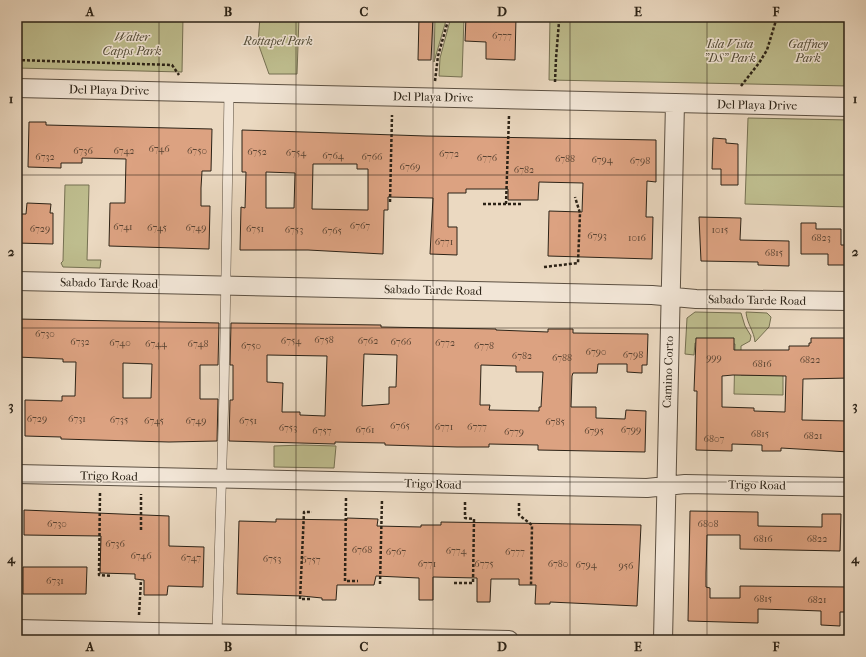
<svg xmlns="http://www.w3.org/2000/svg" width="866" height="657" font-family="'IM FELL French Canon',serif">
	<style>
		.green { fill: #bebd8e; stroke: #757052 }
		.building { fill: #dca281; stroke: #2c2317; fill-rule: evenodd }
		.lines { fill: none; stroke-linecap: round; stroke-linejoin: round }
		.service-casing { stroke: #5c5042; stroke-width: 10 }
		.minor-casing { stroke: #5c5042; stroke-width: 20 }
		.path { stroke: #2c2317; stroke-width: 2.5; stroke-dasharray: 3 2; stroke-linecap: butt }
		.service { stroke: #f2e6d7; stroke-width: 9 }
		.minor { stroke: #f2e6d7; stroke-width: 18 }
		.grid { fill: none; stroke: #2c2317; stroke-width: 1; stroke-opacity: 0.55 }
		.labels { text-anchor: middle; stroke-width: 3; stroke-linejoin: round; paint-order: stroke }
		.number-label { font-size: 10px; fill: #584332 }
		.park-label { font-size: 12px; font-style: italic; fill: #504a35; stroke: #f2e6d7 }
		.street-label { font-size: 12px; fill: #2c2317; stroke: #f2e6d7 }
		.neatline { fill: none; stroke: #2c2317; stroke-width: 1.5 }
		.grid-label { font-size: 13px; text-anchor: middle; font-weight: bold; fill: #2c2317 }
	</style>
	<rect width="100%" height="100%" fill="#ebd9c1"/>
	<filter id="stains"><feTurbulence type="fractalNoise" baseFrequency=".005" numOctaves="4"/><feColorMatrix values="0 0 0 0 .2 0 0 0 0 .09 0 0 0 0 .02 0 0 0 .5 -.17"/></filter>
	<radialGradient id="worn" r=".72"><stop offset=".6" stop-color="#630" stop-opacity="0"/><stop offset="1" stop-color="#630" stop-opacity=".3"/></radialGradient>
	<path class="green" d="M17,17H183L182,72L17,68Z
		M260,17H299L297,74H269L258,43Z
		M435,17H447L434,62Z
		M451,17H464L462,77L439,76L440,58Z
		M550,17H849V86L549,80Z
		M748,118L849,120V207L745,204Z
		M65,185H89L87,260H101L100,268L63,267L61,263L63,261Z
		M695,312L741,313L745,326L751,336L750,341L741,346V375H783V395L734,394L735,344L695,343L694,355L685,354L687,318Z
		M746,312L767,313L771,317L769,327L755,342C754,331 747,324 746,312Z
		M303,445L336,446L334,468L274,467V446Z"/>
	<path class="building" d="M419,17H433L431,60H418Z
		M466,17H516L515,60L486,59V42L465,41Z
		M29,122H46V125L212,129L211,171H202L201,188V206H210L209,249L109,246L110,203H125L126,159L82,158V163H61V168L28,167Z
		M242,130L426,136L656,140V182L647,181L646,217H653L652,259L548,256L549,211L582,212L583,183L539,182L538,200H508V189H466V193H448V227H457V255L430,254L433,198L388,197V210H384L383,254L308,250H240L241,207L245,208L246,172H242ZM313,164H357V169H368V210L312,209ZM266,172L295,173L294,208H266Z
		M713,138L726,139V143L738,144V185H721V169H712Z
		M27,203L51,204L50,213H53V244L17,243V214H26Z
		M699,217L741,218L740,240L789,241V266L758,265V262L701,261Z
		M801,223H816V229H841V245H847V265H828V254H801Z
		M17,319L219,323L218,365H200V399H218L217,441L169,442L61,439V437L25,436V400L62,401V396H75L76,362H63V359L17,357ZM123,363L152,364L151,398H123Z
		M231,323L381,325V327L496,329V330L548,332V329H573V333L648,334L647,365H642V373L627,372V364H598L597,373H573L572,376L571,407H596V418L625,419L626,410L646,411L645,452L538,450V445L489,444V447H457L385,445V443L335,442V444L229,441L230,400H233V365H230ZM364,354L397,355L396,387H389V404L362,406ZM267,355L327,356L325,416L300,415V412H282L283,383L267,382ZM481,365L516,366V372H543L541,407H539V411L489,410L490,405H480Z
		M696,338H734V350H789V346H809V343H811V338H849V378L803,379L802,420L849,421V452L781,448V451H762V445L732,444V451L696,450L697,391H694ZM733,375L786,376L785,412L754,411V408L722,407V376Z
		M24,510L169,516V546L204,547L203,587L168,586L167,595H144V580L135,579V574L100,573L101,536L24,535Z
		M690,511L758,512V526L822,527V514H841L840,551L740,549V535H707L706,573V587L710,588V598H740V586L849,587V612H840V626L821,625V611L794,610L758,609V623L688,621Z
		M347,518L378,519L377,526L421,527V525H441V522L641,525L637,606L550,602V604H535L536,585H519V579H491L490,602H477V578L433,577V600H419V578L376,576L374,585H337L336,600H322V598L302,596L237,594L239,521L276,522V519L347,520Z
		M23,567H87L86,594H23Z"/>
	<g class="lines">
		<g class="service-casing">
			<path id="service" d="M217,633L224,392L229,92"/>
		</g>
		<g class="minor-casing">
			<path id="minor" d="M17,88L849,107
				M17,281L520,292L652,295L696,299L849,301
				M17,474L647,488L685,484L849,487
				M17,629L509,640
				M663,640L675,103"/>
		</g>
		<path class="path" d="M318,18L395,19
			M17,60L172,65L179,75
			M435,81L438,56L449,17
			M555,82L556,58L559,22L562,17
			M741,86L759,63L767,50L777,17
			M390,202L392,115
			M483,204H522
			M506,204L509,116
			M544,267L578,263L580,213L575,197
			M100,493L99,575L112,576
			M346,498L345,581H358
			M519,503V515L532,525L531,586
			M141,530V494
			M454,583H473L474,519L465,518V500
			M380,584L382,499
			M310,599H300L304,512H312
			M139,615L141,580"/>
		<use href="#service" class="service"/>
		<use href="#minor" class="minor"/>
	</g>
	<path class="grid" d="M159,17V640M296,17V640M433,17V640M570,17V640M707,17V640M17,175H849M17,328H849M17,482H849"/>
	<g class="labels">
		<g class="number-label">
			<text x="502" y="39">6777</text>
			<text x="159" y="152">6746</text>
			<text x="83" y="154">6736</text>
			<text x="124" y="154">6742</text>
			<text x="197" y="154">6750</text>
			<text x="257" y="155">6752</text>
			<text x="296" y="156">6754</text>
			<text x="449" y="157">6772</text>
			<text x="333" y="159">6764</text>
			<text x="45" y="160">6732</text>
			<text x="372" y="160">6766</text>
			<text x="487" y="161">6776</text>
			<text x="565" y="162">6788</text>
			<text x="602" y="163">6794</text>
			<text x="640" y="164">6798</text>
			<text x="410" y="170">6769</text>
			<text x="524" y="173">6782</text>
			<text x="360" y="229">6767</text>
			<text x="123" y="230">6741</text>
			<text x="157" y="231">6745</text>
			<text x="196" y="231">6749</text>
			<text x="40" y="232">6729</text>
			<text x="255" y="232">6751</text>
			<text x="294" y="233">6753</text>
			<text x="720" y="233">1015</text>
			<text x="332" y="234">6765</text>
			<text x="597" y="239">6793</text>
			<text x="637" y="241">1016</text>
			<text x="821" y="241">6823</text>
			<text x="444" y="245">6771</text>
			<text x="774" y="256">6815</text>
			<text x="45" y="337">6730</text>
			<text x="324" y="343">6758</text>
			<text x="291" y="344">6754</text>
			<text x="368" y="344">6762</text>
			<text x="80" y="345">6732</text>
			<text x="401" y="345">6766</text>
			<text x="120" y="346">6740</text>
			<text x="445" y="346">6772</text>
			<text x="156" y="347">6744</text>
			<text x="198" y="347">6748</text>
			<text x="251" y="349">6750</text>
			<text x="484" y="349">6778</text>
			<text x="596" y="355">6790</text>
			<text x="633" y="358">6798</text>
			<text x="522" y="359">6782</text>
			<text x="562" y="361">6788</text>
			<text x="714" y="361">999</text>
			<text x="810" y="363">6822</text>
			<text x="762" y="367">6816</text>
			<text x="37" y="422">6729</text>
			<text x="77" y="422">6731</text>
			<text x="119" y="423">6735</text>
			<text x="154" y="424">6745</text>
			<text x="196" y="424">6749</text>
			<text x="248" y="424">6751</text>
			<text x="555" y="425">6785</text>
			<text x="400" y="429">6765</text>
			<text x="444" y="430">6771</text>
			<text x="477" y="430">6777</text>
			<text x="288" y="431">6753</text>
			<text x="365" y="433">6761</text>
			<text x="631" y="433">6799</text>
			<text x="322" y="434">6757</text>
			<text x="594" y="434">6795</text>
			<text x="514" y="435">6779</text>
			<text x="760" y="437">6815</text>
			<text x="813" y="439">6821</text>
			<text x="714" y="442">6807</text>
			<text x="57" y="527">6730</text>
			<text x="708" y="527">6808</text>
			<text x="763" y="542">6816</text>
			<text x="817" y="542">6822</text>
			<text x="115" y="547">6736</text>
			<text x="362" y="553">6768</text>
			<text x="456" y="554">6774</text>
			<text x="396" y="555">6767</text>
			<text x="515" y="555">6777</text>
			<text x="141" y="559">6746</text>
			<text x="191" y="561">6747</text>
			<text x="272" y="562">6753</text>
			<text x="311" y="563">6757</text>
			<text x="427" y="567">6771</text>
			<text x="484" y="567">6775</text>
			<text x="558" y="567">6780</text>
			<text x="586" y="568">6794</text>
			<text x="626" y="569">956</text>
			<text x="55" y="584">6731</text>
			<text x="763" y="602">6815</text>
			<text x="817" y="603">6821</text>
		</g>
		<g class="park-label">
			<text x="132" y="41">Walter<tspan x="132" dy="14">Capps Park</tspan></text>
			<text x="278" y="45">Rottapel Park</text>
			<text x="730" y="48">Isla Vista<tspan x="730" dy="14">"DS" Park</tspan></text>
			<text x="808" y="48">Gaffney<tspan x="808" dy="14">Park</tspan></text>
		</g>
		<g class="street-label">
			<text transform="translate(109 90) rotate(1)" y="4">Del Playa Drive</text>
			<text transform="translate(433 97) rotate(1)" y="4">Del Playa Drive</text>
			<text transform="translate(757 105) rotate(1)" y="4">Del Playa Drive</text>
			<text transform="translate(109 283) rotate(1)" y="4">Sabado Tarde Road</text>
			<text transform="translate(433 290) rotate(1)" y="4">Sabado Tarde Road</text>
			<text transform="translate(757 300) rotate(1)" y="4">Sabado Tarde Road</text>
			<text transform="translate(668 372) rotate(-88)" y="4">Camino Corto</text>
			<text transform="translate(109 476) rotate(1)" y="4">Trigo Road</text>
			<text transform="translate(433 484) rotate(2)" y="4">Trigo Road</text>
			<text transform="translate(757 485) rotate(1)" y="4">Trigo Road</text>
		</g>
	</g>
	<rect width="866" height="657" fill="none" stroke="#ebd9c1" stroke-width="44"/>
	<rect x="22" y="22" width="822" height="613" class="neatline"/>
	<g class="grid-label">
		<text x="90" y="16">A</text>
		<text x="228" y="16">B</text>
		<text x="364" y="16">C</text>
		<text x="502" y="16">D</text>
		<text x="638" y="16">E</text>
		<text x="776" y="16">F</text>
		<text x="11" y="103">1</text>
		<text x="855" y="103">1</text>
		<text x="11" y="256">2</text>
		<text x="855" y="256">2</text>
		<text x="11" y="410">3</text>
		<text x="855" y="410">3</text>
		<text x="11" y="563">4</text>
		<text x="855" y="563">4</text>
		<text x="90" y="651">A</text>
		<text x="228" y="651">B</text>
		<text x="364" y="651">C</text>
		<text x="502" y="651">D</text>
		<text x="638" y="651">E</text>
		<text x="776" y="651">F</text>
	</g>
	<rect width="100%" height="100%" filter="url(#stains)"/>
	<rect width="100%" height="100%" fill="url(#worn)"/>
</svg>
